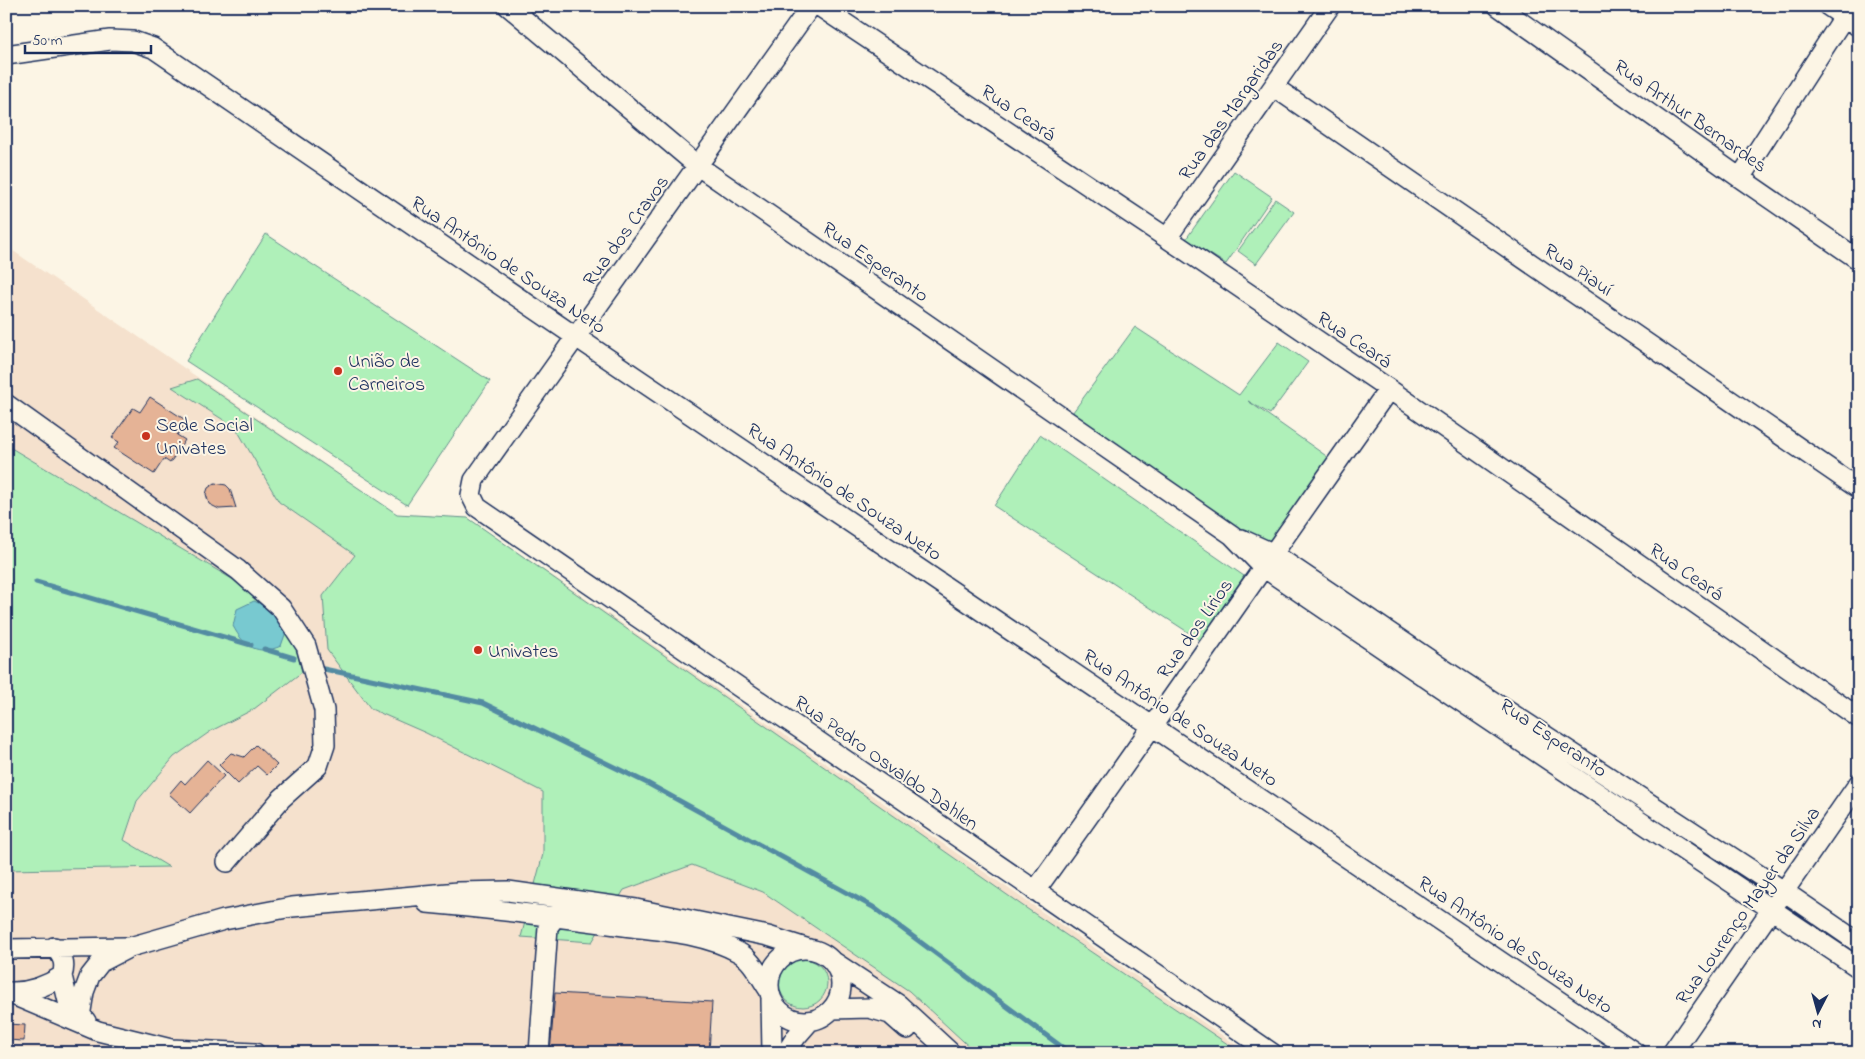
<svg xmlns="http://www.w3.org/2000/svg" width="1865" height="1059" font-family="'Indie Flower',sans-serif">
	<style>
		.built { fill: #f5e1cd }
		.green { fill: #aff0b9; stroke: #65908c }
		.water { fill: #78c9d0; stroke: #538ba2 }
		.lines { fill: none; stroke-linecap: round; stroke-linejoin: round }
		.stream { stroke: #538ba2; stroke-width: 5 }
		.building { fill: #e5b396; stroke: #1b2f5e }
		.minor-casing { stroke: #1b2f5e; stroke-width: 22 }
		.minor { stroke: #fcf5e5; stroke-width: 19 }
		.poi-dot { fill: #c8321e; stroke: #fcf5e5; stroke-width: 2 }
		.labels { text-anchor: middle; stroke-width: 4; stroke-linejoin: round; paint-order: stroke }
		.street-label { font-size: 20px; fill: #1b2f5e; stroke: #fcf5e5 }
		.poi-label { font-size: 20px; fill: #1b2f5e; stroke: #fcf5e5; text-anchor: start }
	</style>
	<rect width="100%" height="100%" fill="#fcf5e5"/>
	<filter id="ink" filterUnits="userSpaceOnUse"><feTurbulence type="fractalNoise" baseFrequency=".02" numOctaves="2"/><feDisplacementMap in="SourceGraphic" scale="10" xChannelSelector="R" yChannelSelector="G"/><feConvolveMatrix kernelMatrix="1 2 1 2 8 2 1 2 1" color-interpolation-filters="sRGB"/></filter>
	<g filter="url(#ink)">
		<path class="built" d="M6,246L397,514L468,518L1248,1053H6L7,870L168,867L124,840L137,801L174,757L211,731L259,595L6,445Z"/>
		<path class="green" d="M1234,171L1272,197L1226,264L1186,239Z
			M1275,199L1294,212L1256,264L1238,251Z
			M266,234L490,381L407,505L186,361Z
			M1135,327L1239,395L1279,342L1308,362L1270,414L1248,401L1332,460L1268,550L1070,416Z
			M197,379L397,514L468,518L1023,906L1241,1053H976L909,991L763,892L692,865L624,890L592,942L521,937L543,854V792L426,733L371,709L327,650L323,596L355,555L279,502L236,428L172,387Z
			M1040,435L1244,576L1200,640L994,506Z
			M6,445L259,595L291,628L302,672L254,709L211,731L174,757L137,801L124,840L169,867L7,870L6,871Z
			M779 983a24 24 0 1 1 48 0a24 24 0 1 1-48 0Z"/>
		<path class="water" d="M254,601C269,607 278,615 287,629L281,646C258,656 244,647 233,626L237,609Z"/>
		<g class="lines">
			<path class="stream" d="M36,582L251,645
				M264,649L294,658
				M324,669L483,703L647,783L873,907L1070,1053"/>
		</g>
		<path class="building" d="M150,397L187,421L177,435L185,440L170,463L164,459L154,474L114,448L119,442L112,438L133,408L140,412Z
			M215,483L226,485L230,489L236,508L219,509L209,504L206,494L208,488Z
			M256,745L277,765L267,775L257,766L238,784L219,765L231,753L244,757Z
			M207,760L224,776L190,813L169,794L181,780L185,784Z
			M555,993L712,1002L709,1053H550Z
			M6,1024L25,1025L24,1041L6,1040Z"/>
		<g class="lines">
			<g class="minor-casing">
				<path id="minor" d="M508,6L698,166L1232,535L1263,567L1435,684L1859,968
					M811,6L474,480L471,495L477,507L1272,1053
					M819,6L1167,238L1389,389L1859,718
					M1498,6L1740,178L1859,260
					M1828,6L1859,27
					M6,55L110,40L133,41L153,48L576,337L1636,1053
					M1274,87L1859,489
					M1740,178L1844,17
					M1167,238L1330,6
					M6,404L238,570L281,608L306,646L324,710L325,745L318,766L281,799L227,862
					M1241,539L1272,553L1445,670L1785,892L1859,943
					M1035,891C1155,725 1270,556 1389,389
					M427,903C493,909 558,917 624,926C661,931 704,933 738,952C752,959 760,977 769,990
					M769 985a36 36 0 1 1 72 0a36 36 0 1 1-72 0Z
					M6,951L8,949L126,947
					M834,962L899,1005L951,1053
					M62,976L68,1001L86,1021
					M6,992L98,1031L171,1049L255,1053
					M9,992C29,993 45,987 62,976C66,964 63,956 54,947
					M771,999L772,1053
					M832,1009L869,1008L890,1014L907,1029
					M80,1017L84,992L90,976L101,962L130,947L224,920L292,907L458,892L508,891L636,909L768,936L809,949
					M539,1053L548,927L556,916L565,910
					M786,1053L796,1037L810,1021
					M1672,1053L1859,783"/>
			</g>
			<use href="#minor" class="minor"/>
		</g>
	</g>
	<g class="poi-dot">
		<circle cx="338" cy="371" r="5"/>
		<circle cx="146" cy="436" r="5"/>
		<circle cx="478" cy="650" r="5"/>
	</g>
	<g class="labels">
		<g class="street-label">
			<text transform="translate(1230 109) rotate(-55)" y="7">Rua das Margaridas</text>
			<text transform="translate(1019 112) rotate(34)" y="7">Rua Ceará</text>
			<text transform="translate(1691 115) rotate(35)" y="7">Rua Arthur Bernardes</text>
			<text transform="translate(625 230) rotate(-54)" y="7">Rua dos Cravos</text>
			<text transform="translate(876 261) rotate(35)" y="7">Rua Esperanto</text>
			<text transform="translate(509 264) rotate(34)" y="7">Rua Antônio de Souza Neto</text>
			<text transform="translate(1579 269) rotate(34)" y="7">Rua Piauí</text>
			<text transform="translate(1355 339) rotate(34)" y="7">Rua Ceará</text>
			<text transform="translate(845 491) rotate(34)" y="7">Rua Antônio de Souza Neto</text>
			<text transform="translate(1687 571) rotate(35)" y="7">Rua Ceará</text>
			<text transform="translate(1194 628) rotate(-55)" y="7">Rua dos Lírios</text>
			<text transform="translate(1181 717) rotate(34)" y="7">Rua Antônio de Souza Neto</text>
			<text transform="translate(1554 737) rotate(34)" y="7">Rua Esperanto</text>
			<text transform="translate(887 762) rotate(35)" y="7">Rua Pedro Osvaldo Dahlen</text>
			<text transform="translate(1747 905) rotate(-55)" y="7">Rua Lourenço Mayer da Silva</text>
			<text transform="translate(1516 944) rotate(34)" y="7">Rua Antônio de Souza Neto</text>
		</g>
		<g class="poi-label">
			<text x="348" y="367">União de<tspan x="348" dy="23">Carneiros</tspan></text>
			<text x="156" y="431">Sede Social<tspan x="156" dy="23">Univates</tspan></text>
			<text x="488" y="657">Univates</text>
		</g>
	</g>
	<rect width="1865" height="1059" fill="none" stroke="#fcf5e5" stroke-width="25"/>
	<rect x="12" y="12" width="1840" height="1034" fill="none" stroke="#1b2f5e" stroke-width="2" filter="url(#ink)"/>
	<g transform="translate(1818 1012) rotate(186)" stroke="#fcf5e5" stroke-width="4" paint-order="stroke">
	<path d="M0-4L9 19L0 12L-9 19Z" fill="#1b2f5e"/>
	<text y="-8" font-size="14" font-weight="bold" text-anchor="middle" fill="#1b2f5e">N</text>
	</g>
	<path d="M25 45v8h126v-8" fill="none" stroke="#1b2f5e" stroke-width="2.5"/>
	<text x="32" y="45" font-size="15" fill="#1b2f5e" stroke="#fcf5e5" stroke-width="4" paint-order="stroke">50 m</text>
</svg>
